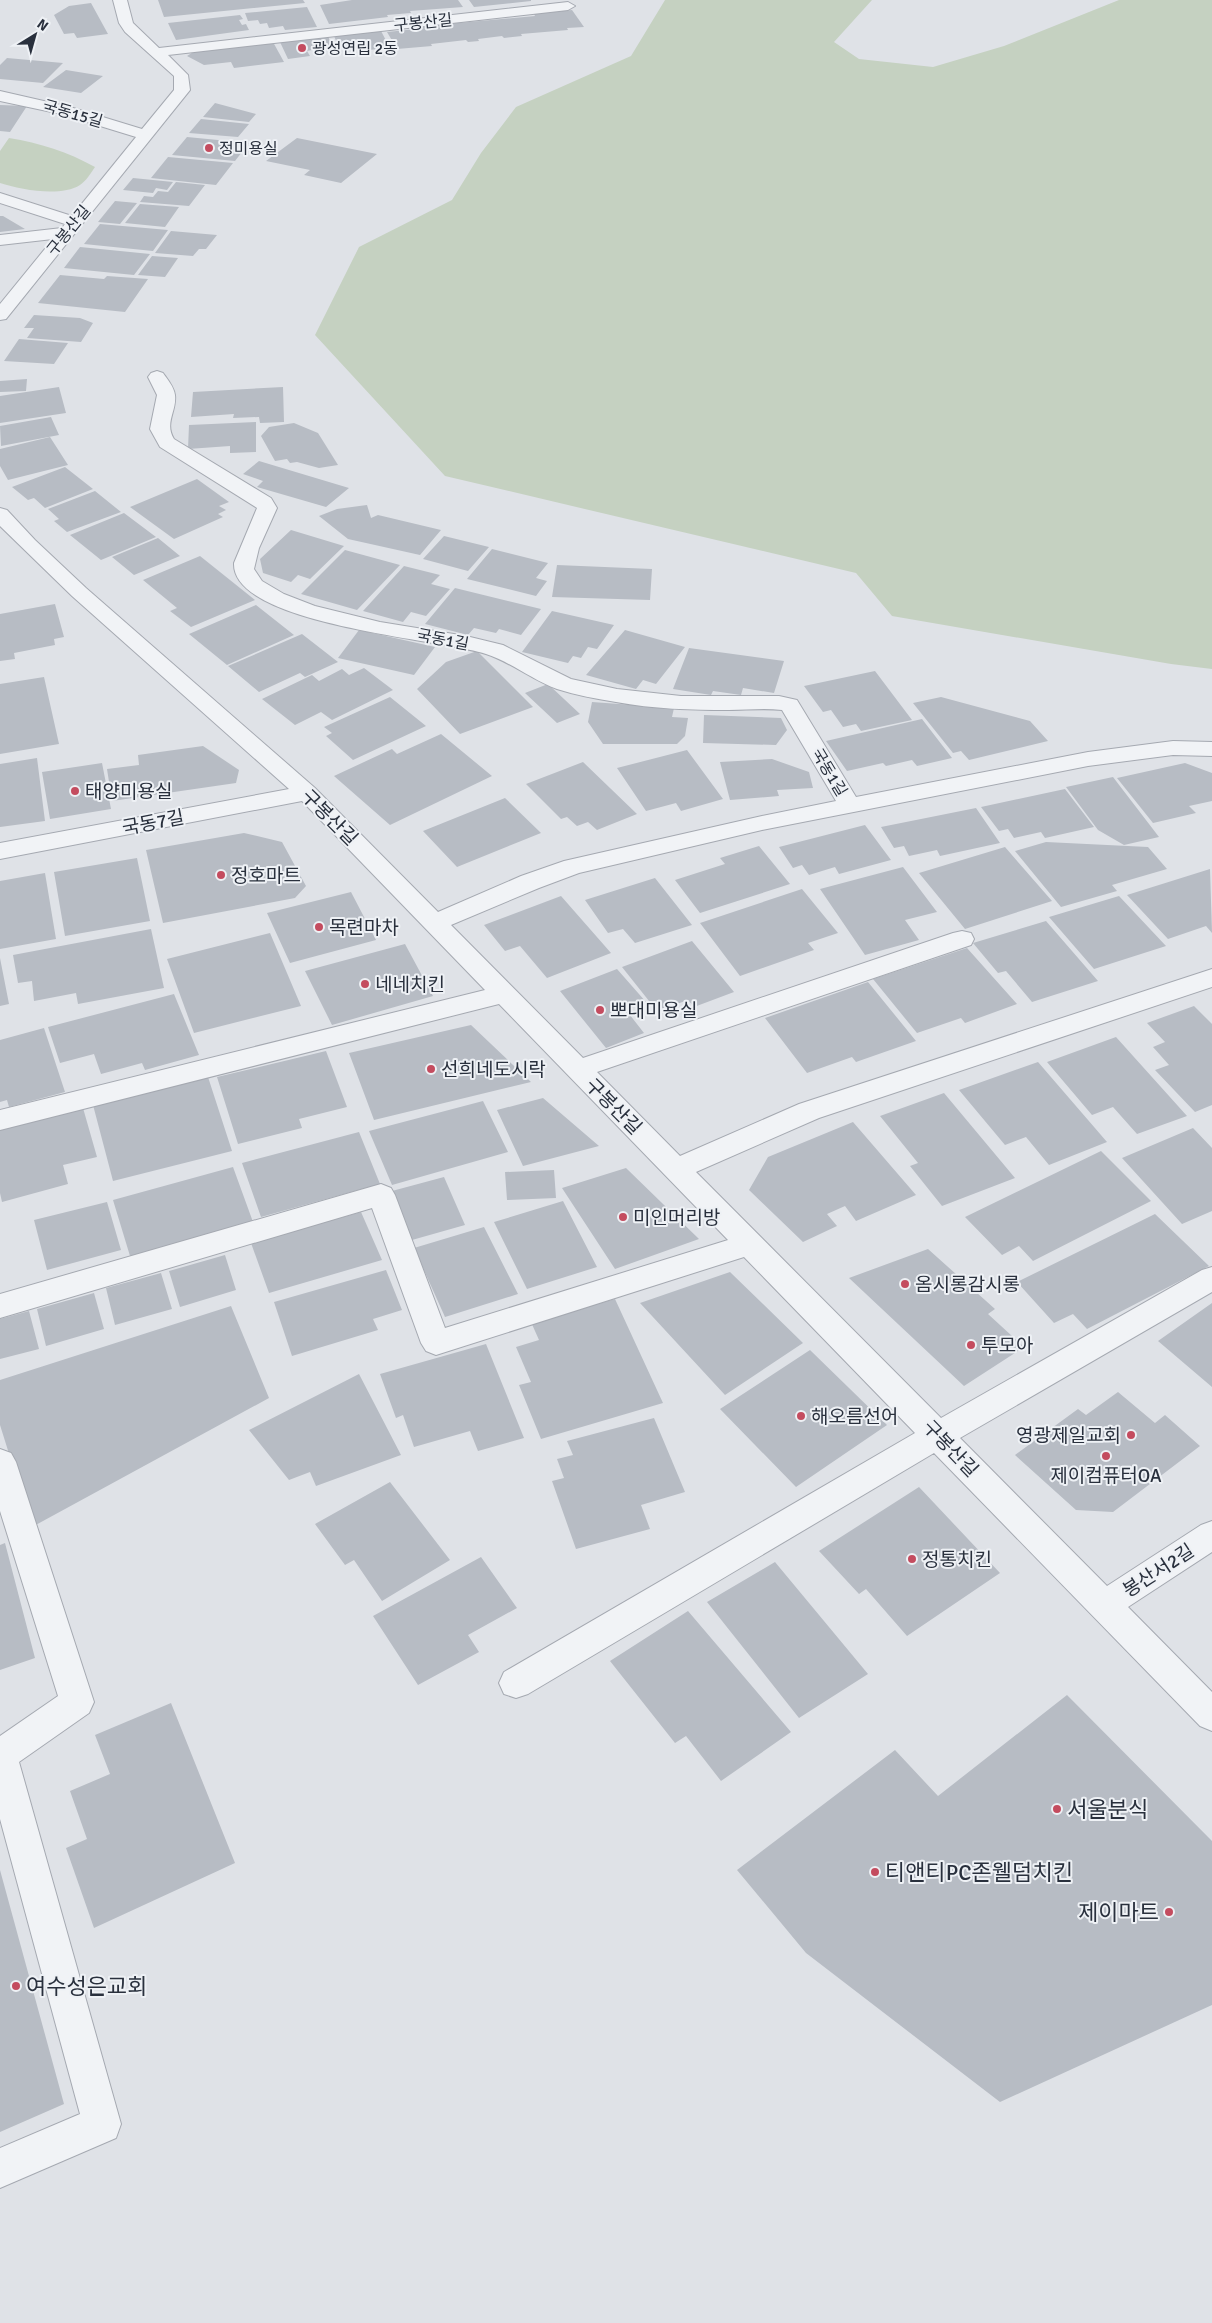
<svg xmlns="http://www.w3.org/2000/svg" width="1212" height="2323" font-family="Signika,'Noto Sans KR',sans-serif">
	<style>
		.green { fill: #c5d1c1 }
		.building { fill: #b7bcc4 }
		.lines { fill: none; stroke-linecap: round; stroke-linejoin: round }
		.minor-casing { stroke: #a5a9b1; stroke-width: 2 }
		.minor { fill: #f1f3f6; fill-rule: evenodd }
		.poi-dot { fill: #c44c5f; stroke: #eef1f5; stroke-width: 2 }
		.labels { text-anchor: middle; stroke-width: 4; stroke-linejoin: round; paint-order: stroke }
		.far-street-label { font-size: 16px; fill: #29303d; stroke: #eef1f5 }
		.far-poi-label { font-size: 16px; fill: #29303d; stroke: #eef1f5; text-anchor: start }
		.poi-label { font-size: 19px; fill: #29303d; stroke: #eef1f5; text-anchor: start }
		.street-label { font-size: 19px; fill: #29303d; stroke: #eef1f5 }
		.near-poi-label { font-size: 22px; fill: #29303d; stroke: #eef1f5; text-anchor: start }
	</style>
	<rect width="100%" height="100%" fill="#dfe2e7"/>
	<path class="green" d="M665,0H872L834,42L859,59L933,67L1004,46L1119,0H1212V669L1171,664L892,616L856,573L445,476L315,335L359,247L452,200L481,153L516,107L631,56Z
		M9,138C40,143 68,152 95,167C91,173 86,181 80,185C61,197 21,190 0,183V151Z"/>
	<path class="building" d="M158,0H303L305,3L164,17Z
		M352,0H458L463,7L410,11L411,13L387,15L388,17L329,24L320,5Z
		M469,0H531V1L474,7Z
		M91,3L108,34L77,38L74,33L64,34L54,15L69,6Z
		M307,7L317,27L285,30L283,26L269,28L267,23L260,24L258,20L248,21L245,13Z
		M572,10L584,27L567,28L568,30L521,34L522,36L504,38L502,36L478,39L479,41L468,42L466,40L431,44L432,46L397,49L387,32L416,29L415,27L535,16L534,14Z
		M240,15L243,19L239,20L242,25L246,24L249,30L176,40L168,23Z
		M381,31L390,48L368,50L365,45H338L334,36Z
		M328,36L332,46L307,51L310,56L288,59L280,42Z
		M273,42L284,62L234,68L231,62L204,65L187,56L195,51Z
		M7,58L63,63L43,83L0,79V65Z
		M66,70L103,76L81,93L43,87Z
		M215,103L256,114L249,122L203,117Z
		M0,105L27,106L10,132L0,131Z
		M201,119L249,124L238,137L189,133Z
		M187,137L249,143L235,161L172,155Z
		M297,138L377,154L341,183L304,175L310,170L266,161Z
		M168,157L233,163L216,185L151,178Z
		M133,178L173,182L167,190L156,188L153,193L123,190Z
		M176,182L205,185L189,206L140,202L144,196L153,197L158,191L168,192Z
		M115,201L137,203L120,224L98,222Z
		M140,204L179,207L165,227L125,223Z
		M0,216H3L25,229L0,232Z
		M100,224L168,230L153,251L84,244Z
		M171,231L217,235L206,249H199L193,256L155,253Z
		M80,247L150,254L134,275L64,268Z
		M152,256L178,258L165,277L138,275Z
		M60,275L104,279L107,276L148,279L125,312L38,303Z
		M34,315L80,318L93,323L81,342L27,338L34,328H24Z
		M19,339L68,343L54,364L4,361Z
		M27,379L26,391L0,392V381Z
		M59,387L66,413L0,423V396Z
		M283,387L284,422L260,423L259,417L233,418L234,414L191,417L193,392Z
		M51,417L59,435L1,446L0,426Z
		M256,422V452L230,453V446L188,449L189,425Z
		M294,423L318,433L338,465L319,468L297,462L290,463L287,459L275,461L261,436L269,427Z
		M50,437L68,465L8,480L0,466V449Z
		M259,461L349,488L326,507L257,487L263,481L243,474Z
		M65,467L93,489L45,508L34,498L28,500L12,487Z
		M197,479L229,502L219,506L226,510L218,514L223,517L174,539L130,507Z
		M95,491L121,512L67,532L54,521L59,519L48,509Z
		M367,505L371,518L378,515L441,530L420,555L348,539L319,516L337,509Z
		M124,513L156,537L101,560L70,535Z
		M291,530L344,546L310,579L298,575L291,582L263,573L260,559Z
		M444,536L489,547L468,571L423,559Z
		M158,538L180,556L134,575L112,557Z
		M492,549L548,563L536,578L547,581L536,596L467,579Z
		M345,550L400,565L357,610L301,594Z
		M200,556L255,600L191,627L170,611L177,608L143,580Z
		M557,565L652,569L650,600L552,597Z
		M404,566L440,575L431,584L450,589L426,616L411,612L403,622L363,611Z
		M455,588L541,609L521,635L499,629L496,633L474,628L468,635L425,624Z
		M55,604L64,637L54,639L55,645L14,653L15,659L0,661V614Z
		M256,605L294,635L227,665L189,634Z
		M552,611L614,625L597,649L588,647L581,658L573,656L568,663L522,652Z
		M359,630L435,647L414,675L338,658Z
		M625,630L685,647L656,684L643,680L636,689L586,675Z
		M302,634L338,662L305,677L300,673L259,692L228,666Z
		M689,648L784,661L774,693L743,688L741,695L713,691L711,695L673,689Z
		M477,651L533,707L460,734L417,689L446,662Z
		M364,668L393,690L332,720L321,712L295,725L262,699L312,675L319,681L342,669L349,675Z
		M875,671L912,720L861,731L856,724L843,727L831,710L823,712L804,686Z
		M44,677L59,744L0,754V684Z
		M548,684L580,714L557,723L525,693Z
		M390,697L426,726L353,760L326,736L332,733L324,727Z
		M941,697L1030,721L1048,741L969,760L961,751L953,753L913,703Z
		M592,702L674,708L672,717L688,718L685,736L677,744H603L588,722Z
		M704,715L781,718L787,730L776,745L703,743Z
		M922,719L952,758L917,766L912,760L886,766L883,763L847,771L826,741Z
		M441,734L492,776L390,825L334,776L392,749L397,754Z
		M203,746L239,770L236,783L112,801L107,769L139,765L138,755Z
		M687,750L723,799L681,811L676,803L646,811L617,768Z
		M37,758L45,821L0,827V764Z
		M772,759L809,772L813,788L777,790L779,796L730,800L720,762Z
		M583,762L637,814L597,830L588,822L577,826L567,817L561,819L526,784Z
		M102,763L111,809L50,819L42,772Z
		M1185,763L1212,773V801L1189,806L1196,813L1153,823L1117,778Z
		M1113,777L1159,837L1124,845L1098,830L1066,787Z
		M1065,789L1094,827L1045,838L1041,832L1014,838L1008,829L999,831L981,807Z
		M505,798L541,833L457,867L423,831Z
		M976,808L1000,843L940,856L937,850L909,856L904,846L894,848L881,827Z
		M865,825L891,860L839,874L835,867L809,875L802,865L793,868L779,847Z
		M244,833L282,842L306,886L295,898L163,923L146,850Z
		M1046,842L1148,847L1167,869L1112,885L1117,891L1061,907L1015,851Z
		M759,846L790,884L700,913L675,880L725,864L720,858Z
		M1005,847L1052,901L965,929L919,873Z
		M137,858L150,921L65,936L54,872Z
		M903,867L937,912L905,920L919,940L865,955L820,889Z
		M1210,869L1212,933L1206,926L1168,939L1127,895Z
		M45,873L56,939L0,949V881Z
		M655,878L692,925L635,943L623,929L608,933L585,900Z
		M802,889L838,933L808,943L814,950L740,976L700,923Z
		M351,892L376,940L290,963L267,913Z
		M561,896L611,953L547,978L520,946L505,951L484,925Z
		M1119,896L1166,946L1094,969L1049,917Z
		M1046,921L1098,981L1032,1002L1006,971L998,973L973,943Z
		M151,929L164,988L78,1004L76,993L34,1001L32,981L18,983L13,955Z
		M270,933L301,1006L194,1033L167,959Z
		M692,941L734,992L694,1007L688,1000L657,1011L622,967Z
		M405,944L433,996L332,1025L305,971Z
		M967,948L1017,1004L965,1023L961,1018L917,1033L873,979Z
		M0,958L9,1004L0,1006Z
		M617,969L646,1002L626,1010L644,1033L606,1048L560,991Z
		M868,982L916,1041L856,1062L852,1057L807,1073L765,1018Z
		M174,994L199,1055L145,1070L142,1063L101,1074L94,1054L60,1063L48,1027Z
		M1194,1006L1212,1024V1105L1195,1112L1155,1070L1169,1065L1153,1047L1165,1042L1147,1023Z
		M471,1025L531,1082L374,1120L349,1053Z
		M44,1028L65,1092L9,1107L7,1100L0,1102V1040Z
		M1116,1037L1187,1116L1137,1134L1113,1107L1092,1115L1047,1062Z
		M326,1051L347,1107L299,1119L302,1128L238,1144L217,1077Z
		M1038,1062L1107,1142L1049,1165L1026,1137L1005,1145L959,1090Z
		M208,1077L232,1151L113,1181L93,1105Z
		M944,1093L1015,1178L942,1206L910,1166L918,1163L880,1116Z
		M543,1098L599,1146L523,1166L497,1110Z
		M483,1101L508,1152L392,1185L369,1131Z
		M83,1108L97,1157L63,1165L68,1184L2,1202L0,1193V1129Z
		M853,1122L916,1195L856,1221L845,1206L827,1214L837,1226L803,1242L749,1190L768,1157Z
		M1193,1128L1212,1148V1211L1182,1224L1122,1158Z
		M359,1132L380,1184L261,1217L242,1163Z
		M1101,1151L1151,1201L1033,1261L1019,1246L1002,1255L965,1217Z
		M233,1167L253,1222L130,1256L113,1200Z
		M626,1168L699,1239L615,1269L562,1188Z
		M554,1170L556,1198L507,1200L505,1172Z
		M444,1177L465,1225L412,1240L392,1191Z
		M563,1201L597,1267L527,1289L494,1222Z
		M107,1202L121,1250L47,1270L34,1220Z
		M361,1212L382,1260L269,1293L251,1243Z
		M1155,1214L1209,1266L1087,1329L1073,1314L1054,1323L1017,1282Z
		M484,1227L518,1294L445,1317L414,1248Z
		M928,1249L995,1309L988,1314L1024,1347L964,1386L849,1278Z
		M225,1255L236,1290L180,1307L169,1271Z
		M386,1270L402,1310L373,1319L378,1330L292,1356L274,1302Z
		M730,1272L803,1343L725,1395L640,1303Z
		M161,1273L172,1309L115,1325L106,1288Z
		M94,1293L104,1329L46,1346L37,1309Z
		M615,1299L663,1403L541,1439L519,1385L531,1382L516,1347L539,1340L531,1322Z
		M1212,1303V1387L1158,1341Z
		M231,1306L269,1398L32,1527L0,1425V1380Z
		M29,1311L39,1349L0,1359V1319Z
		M486,1344L524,1438L478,1451L470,1431L414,1447L403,1415L396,1418L380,1374Z
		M810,1350L887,1425L796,1487L720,1409Z
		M359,1374L401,1455L316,1486L310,1472L289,1480L249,1430Z
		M1118,1392L1155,1423L1165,1415L1200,1446L1113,1512L1076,1510L1015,1455L1078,1409L1086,1415Z
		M654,1418L685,1492L641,1505L650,1529L576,1549L552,1481L564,1478L557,1459L573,1455L567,1441Z
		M390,1482L450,1560L382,1601L354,1560L345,1565L315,1524Z
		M919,1487L1000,1573L907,1636L866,1589L859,1594L819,1551Z
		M5,1543L35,1658L0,1670V1545Z
		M481,1557L517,1608L468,1635L479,1652L418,1685L373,1616Z
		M775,1562L868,1674L799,1718L707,1602Z
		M688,1611L791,1732L721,1781L686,1736L675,1743L610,1661Z
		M1067,1695L1212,1841V2005L1000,2102L806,1953L737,1870L895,1750L938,1796Z
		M171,1703L235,1863L94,1928L66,1848L87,1839L70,1791L110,1774L95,1735Z
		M0,1870L64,2104L0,2132Z"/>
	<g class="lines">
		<g class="minor-casing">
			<path id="minor" d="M113,0H127L133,23L159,48L568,2L575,6L568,10L168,55L188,75L190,90L6,319L0,320V304L53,239L0,245V235L62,228L65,224L0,203V193L72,216L136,137L61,114L0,101V91L70,107L142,129L174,90V76L125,32L119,23Z
				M157,371L163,373C168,380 174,387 175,395C177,411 164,423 174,439L271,498L277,508L259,548L254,569L262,581L284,594L315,606L380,622L466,636L503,645L571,679L617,689L681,696H779L797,700L856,797L1088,752L1173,741L1212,742V756L1173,755L1088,766L762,830L579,873L539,888L451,925L583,1058L953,933L962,931L971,933L974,939L971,945L597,1072L680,1156L799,1104L1212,969V987L819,1118L696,1172L941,1418L1202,1270L1212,1267V1292L960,1438L1107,1586L1201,1525L1212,1521V1552L1128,1607L1212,1692V1731L1200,1726L934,1453L528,1694L516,1698L504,1694L499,1683L504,1672L915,1433L744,1257L436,1355L426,1351L421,1343L372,1208L0,1318V1294L381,1184L391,1188L395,1195L445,1328L728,1240L499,1004L0,1130V1110L485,990L302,801L0,859V843L289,789L72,596L0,526V508L7,510L35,540L86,588L315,788L438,912L521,876L564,861L762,816L836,801L782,710C764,708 746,710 729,710C691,710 653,709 616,702C597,699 576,695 557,689C532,680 511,662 486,654C442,639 231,625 234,563L257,508L160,447L150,429L157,395L148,377L151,373Z
				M0,1449L11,1453L16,1462L94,1702L89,1713L19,1762L121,2124L116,2138L0,2188V2148L80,2114L0,1819V1736L58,1696L0,1511Z"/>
		</g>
		<use href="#minor" class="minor"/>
	</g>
	<g class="poi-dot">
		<circle cx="302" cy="48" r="5"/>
		<circle cx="209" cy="148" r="5"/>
		<circle cx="75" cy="791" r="5"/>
		<circle cx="221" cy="875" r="5"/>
		<circle cx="319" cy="927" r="5"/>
		<circle cx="365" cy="984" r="5"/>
		<circle cx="600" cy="1010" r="5"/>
		<circle cx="431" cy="1069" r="5"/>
		<circle cx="623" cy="1217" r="5"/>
		<circle cx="905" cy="1284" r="5"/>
		<circle cx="971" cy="1345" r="5"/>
		<circle cx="801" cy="1416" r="5"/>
		<circle cx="1131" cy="1435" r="5"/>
		<circle cx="1106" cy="1456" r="5"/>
		<circle cx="912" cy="1559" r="5"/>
		<circle cx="1057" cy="1809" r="5"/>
		<circle cx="875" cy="1872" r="5"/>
		<circle cx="1169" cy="1912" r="5"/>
		<circle cx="16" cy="1986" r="5"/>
	</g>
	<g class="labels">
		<g class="far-street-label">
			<text transform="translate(423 22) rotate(-6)" y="6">구봉산길</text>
			<text transform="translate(73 113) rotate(16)" y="6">국동15길</text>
			<text transform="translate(68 230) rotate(-51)" y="6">구봉산길</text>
			<text transform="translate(443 639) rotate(11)" y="6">국동1길</text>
			<text transform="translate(830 772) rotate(59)" y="6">국동1길</text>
		</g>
		<g class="far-poi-label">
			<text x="312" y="54">광성연립 2동</text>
			<text x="219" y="154">정미용실</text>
		</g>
		<g class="poi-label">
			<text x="85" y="798">태양미용실</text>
			<text x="231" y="882">정호마트</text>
			<text x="329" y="934">목련마차</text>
			<text x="375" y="991">네네치킨</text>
			<text x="610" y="1017">뽀대미용실</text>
			<text x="441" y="1076">선희네도시락</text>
			<text x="633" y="1224">미인머리방</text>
			<text x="915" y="1291">옴시롱감시롱</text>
			<text x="981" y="1352">투모아</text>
			<text x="811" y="1423">해오름선어</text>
			<text x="1121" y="1442" text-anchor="end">영광제일교회</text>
			<text x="1106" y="1482" text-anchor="middle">제이컴퓨터OA</text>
			<text x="922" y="1566">정통치킨</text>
		</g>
		<g class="street-label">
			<text transform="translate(330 817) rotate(45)" y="7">구봉산길</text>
			<text transform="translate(153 822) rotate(-11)" y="7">국동7길</text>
			<text transform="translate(614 1106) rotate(45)" y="7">구봉산길</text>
			<text transform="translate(951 1448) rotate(46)" y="7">구봉산길</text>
			<text transform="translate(1158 1570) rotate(-33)" y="7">봉산서2길</text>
		</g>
		<g class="near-poi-label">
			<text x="1067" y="1817">서울분식</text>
			<text x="885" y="1880">티앤티PC존웰덤치킨</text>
			<text x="1159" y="1920" text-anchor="end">제이마트</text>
			<text x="26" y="1994">여수성은교회</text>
		</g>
	</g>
	<g transform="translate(35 35) rotate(37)" stroke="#eef1f5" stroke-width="4" paint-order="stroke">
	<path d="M0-4L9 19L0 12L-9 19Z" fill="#29303d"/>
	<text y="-8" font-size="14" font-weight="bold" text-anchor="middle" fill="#29303d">N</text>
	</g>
</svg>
